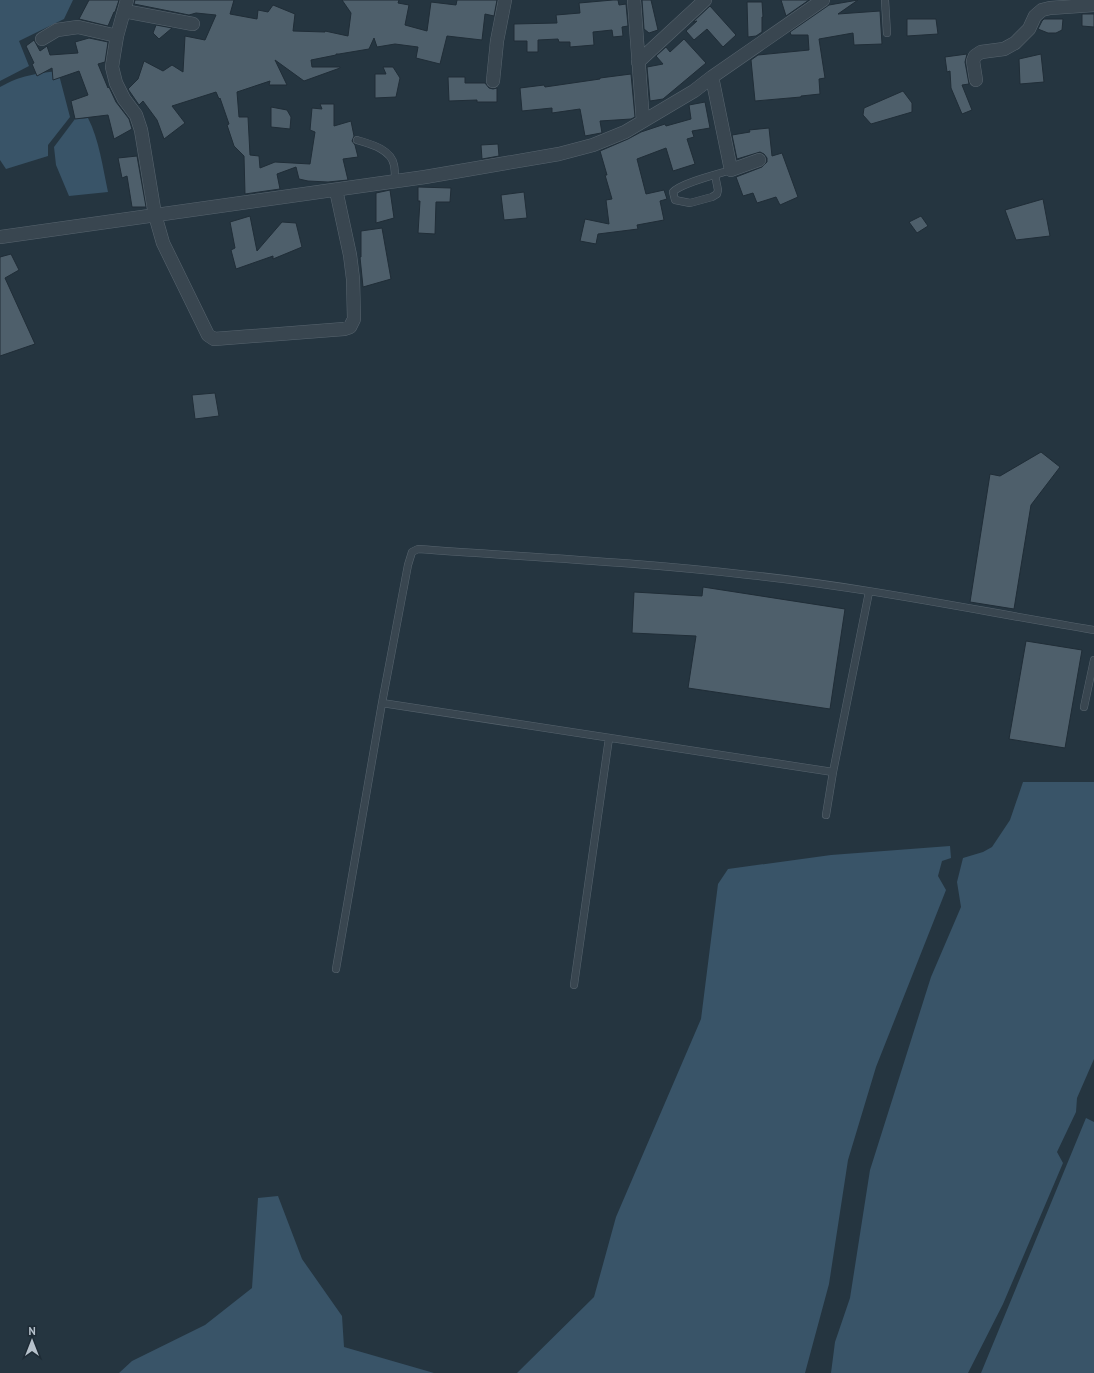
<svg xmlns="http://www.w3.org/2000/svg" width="1094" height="1373" font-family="'PT Sans',sans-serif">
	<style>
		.water { fill: #395468 }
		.building { fill: #4e5f6b; stroke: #202d37 }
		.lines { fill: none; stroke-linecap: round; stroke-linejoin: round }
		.service-casing { stroke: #57646e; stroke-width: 8 }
		.minor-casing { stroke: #57646e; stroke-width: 14 }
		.service { stroke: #394650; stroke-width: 7 }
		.minor { stroke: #394650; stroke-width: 13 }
	</style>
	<rect width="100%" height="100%" fill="#253540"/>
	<path class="water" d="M0,0H73L64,19L19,41L29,66L0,81Z
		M58,71L70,117L48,145V156L6,169L0,160V87C22,75 34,74 58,71Z
		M88,118C99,139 103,169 108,192L69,196L56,165L54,147L75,119Z
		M1023,782H1094V1059L1077,1098L1076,1112L1057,1152L1063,1163L1003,1304L968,1373H831L835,1342L850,1298L870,1170L931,977L961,907L957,882L963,858L983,852L992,847L1010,820Z
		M950,846L951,858L942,861L938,876L946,890L876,1067L848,1160L829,1284L805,1373H517L594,1297L616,1217L701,1019L718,884L728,869L831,855Z
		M1086,1118L1094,1122V1373H981Z
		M278,1196L302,1259L342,1316L344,1347L434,1373H119L132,1361L205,1325L252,1288L258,1198Z"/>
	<path class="building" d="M89,0H119L115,12H114L108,26L79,19Z
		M135,0H234L230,14L257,19L258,10L268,12L273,5L295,14L293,31L325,32V31L348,36L351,13L342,0H399L398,3L409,5L405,25L427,31L431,2L456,5L457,0H497L494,16L485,14L482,40L447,36L440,64L416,58L418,47L395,44L377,47L374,38L369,49L339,54H336V55L311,60L312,67H340V68L304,81L275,60L287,85H269L270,81L237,92L239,117H248L250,155L259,156L260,168L275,162L310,164L315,132L310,130L312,108L322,109L320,104H334V126L351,121L354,136L352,141L355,145L358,157L343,159L348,180L328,182L308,181L299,179L296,167L277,174L280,189L245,194L244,156L234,146L227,125L229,124L220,98L219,99L216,92L172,106L185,123L164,139L157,120L143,101L139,105L128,89L138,79L144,61L163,71L172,65L183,72L185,36L205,40L216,15L196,13L189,15L134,4Z
		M613,0H618L619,5L626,4L628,26L622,27L623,36L613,37L612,30L593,32L594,45L570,47V42H559L558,39L538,40V52H527V41H514V24L557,23L556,15L580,13L579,3Z
		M642,0H651L658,30L649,33L644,29Z
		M781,0H809L786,16Z
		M858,0L838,14L880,11L882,44L854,45L853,33L819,39L825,78L819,79L820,94L801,96V97L755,101L751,60L758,55L809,50L808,35H791L790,32L829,5Z
		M747,2H762L763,17H762V32L756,36L748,37Z
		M710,6L736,35L723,47L707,29L694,40L686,31L697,21L693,22Z
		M1082,14H1094V27L1082,26Z
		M907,19H936L938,34L907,36Z
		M1044,19H1063L1062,30L1056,33H1048L1038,29L1042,21Z
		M156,25L172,28L159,39L153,33Z
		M89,38L108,42L105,62L98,64L108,88L109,87L116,102L129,119L132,129L114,139L108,115L75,119L71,101L88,95L79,71L53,80L52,68L37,76L32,64L34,63L26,46L34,40L40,51L47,46L50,55L78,53L75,42Z
		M684,39L706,63L663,99L650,101L647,67L663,64L656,56L666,47L670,52Z
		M967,54L965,62L969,84L962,85L972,110L962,114L951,88L950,71L947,72L945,57Z
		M1041,54L1044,82L1020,84L1019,59Z
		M383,67H393L400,78L396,97L375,98V74H386Z
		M631,74L635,117L631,119L600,121L602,133H601L585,136L580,109L552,113V108L522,111L520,88L544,85L545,87L600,79V78Z
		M448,77H465V83H485L489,88L493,89L497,88V102H477V100L449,101Z
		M903,91L912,103V112L871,124L863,115L864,108Z
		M705,102L710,128L692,131L694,137L687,139L695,164L673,171L666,148L637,159L646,194L664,190L667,199L660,201L664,220L637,225L638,229L598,234L596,244L580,241L585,219L609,224L606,200L612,199L605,175H607L600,151L628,139L641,132L665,124L666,126L691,119L689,105Z
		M271,107L287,110L291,117L290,129L271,127Z
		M769,128L772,156L782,153L798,197L780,205L776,197L757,203L753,193L743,196L736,177L762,167L767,162V158L764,154L760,152L737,159L732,135L750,132L749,130Z
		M498,144L499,156L482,159L481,145Z
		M137,156L146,207H132L127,176L122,178L118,158Z
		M418,187L451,188L450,202H436L435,234L418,233L420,201H418Z
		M390,190L394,218L376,223V193Z
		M524,192L527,218L504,220L501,195Z
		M1043,199L1050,236L1016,240L1005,210Z
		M250,216L257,251L282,222L296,223L302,247L273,259V256L236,269L231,250L235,248L230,222Z
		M921,216L928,226L917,233L909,222Z
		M382,228L391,279L363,287L360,257H361V231Z
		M11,254L19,270L5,278L35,344L0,356V257Z
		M215,393L219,416L195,419L192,395Z
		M1041,452L1060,467L1031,505L1014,609L970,602L990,474L1000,476Z
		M703,587L845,609L830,709L688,688L696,636L632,633L634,592L702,596Z
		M1026,641L1082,650L1065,748L1009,739Z"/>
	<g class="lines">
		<g class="service-casing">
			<path id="service" d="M885,0L887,33
				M357,140C370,144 391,149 394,165C395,170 395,176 395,181
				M715,175L718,190L717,194L712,197L690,203L675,200L673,192C681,183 718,174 731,170
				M382,703L833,772
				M1084,707L1094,660
				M826,815L833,772L869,592
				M336,969L382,703L408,565L412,552L418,549C528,557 639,562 749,575C865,587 979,611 1094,630
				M574,985L609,738"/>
		</g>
		<g class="minor-casing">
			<path id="minor" d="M127,0L117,36L114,54L112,67L116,83L124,99L136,115L141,130L155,215L163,243L208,335L214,339L344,329L350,327L354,319L353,279L350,255L336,190
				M634,0L643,121
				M124,11L193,24
				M42,39L57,30L78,27L117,36
				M638,62L705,0
				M712,77L731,170L759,160
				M976,80L973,61L975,56L981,52L1004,49L1015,43L1029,29L1035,16L1042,10L1050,8L1094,5
				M493,81L497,41L505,0
				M0,237L425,177L559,154L593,145L625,132L694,91L712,77L823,0"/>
		</g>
		<use href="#service" class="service"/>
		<use href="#minor" class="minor"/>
	</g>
	<g transform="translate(32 1341)" stroke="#1e2b35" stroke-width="3" paint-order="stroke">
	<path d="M0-3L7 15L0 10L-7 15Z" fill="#b6c1cb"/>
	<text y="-6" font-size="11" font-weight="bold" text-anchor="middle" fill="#b6c1cb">N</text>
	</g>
</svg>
